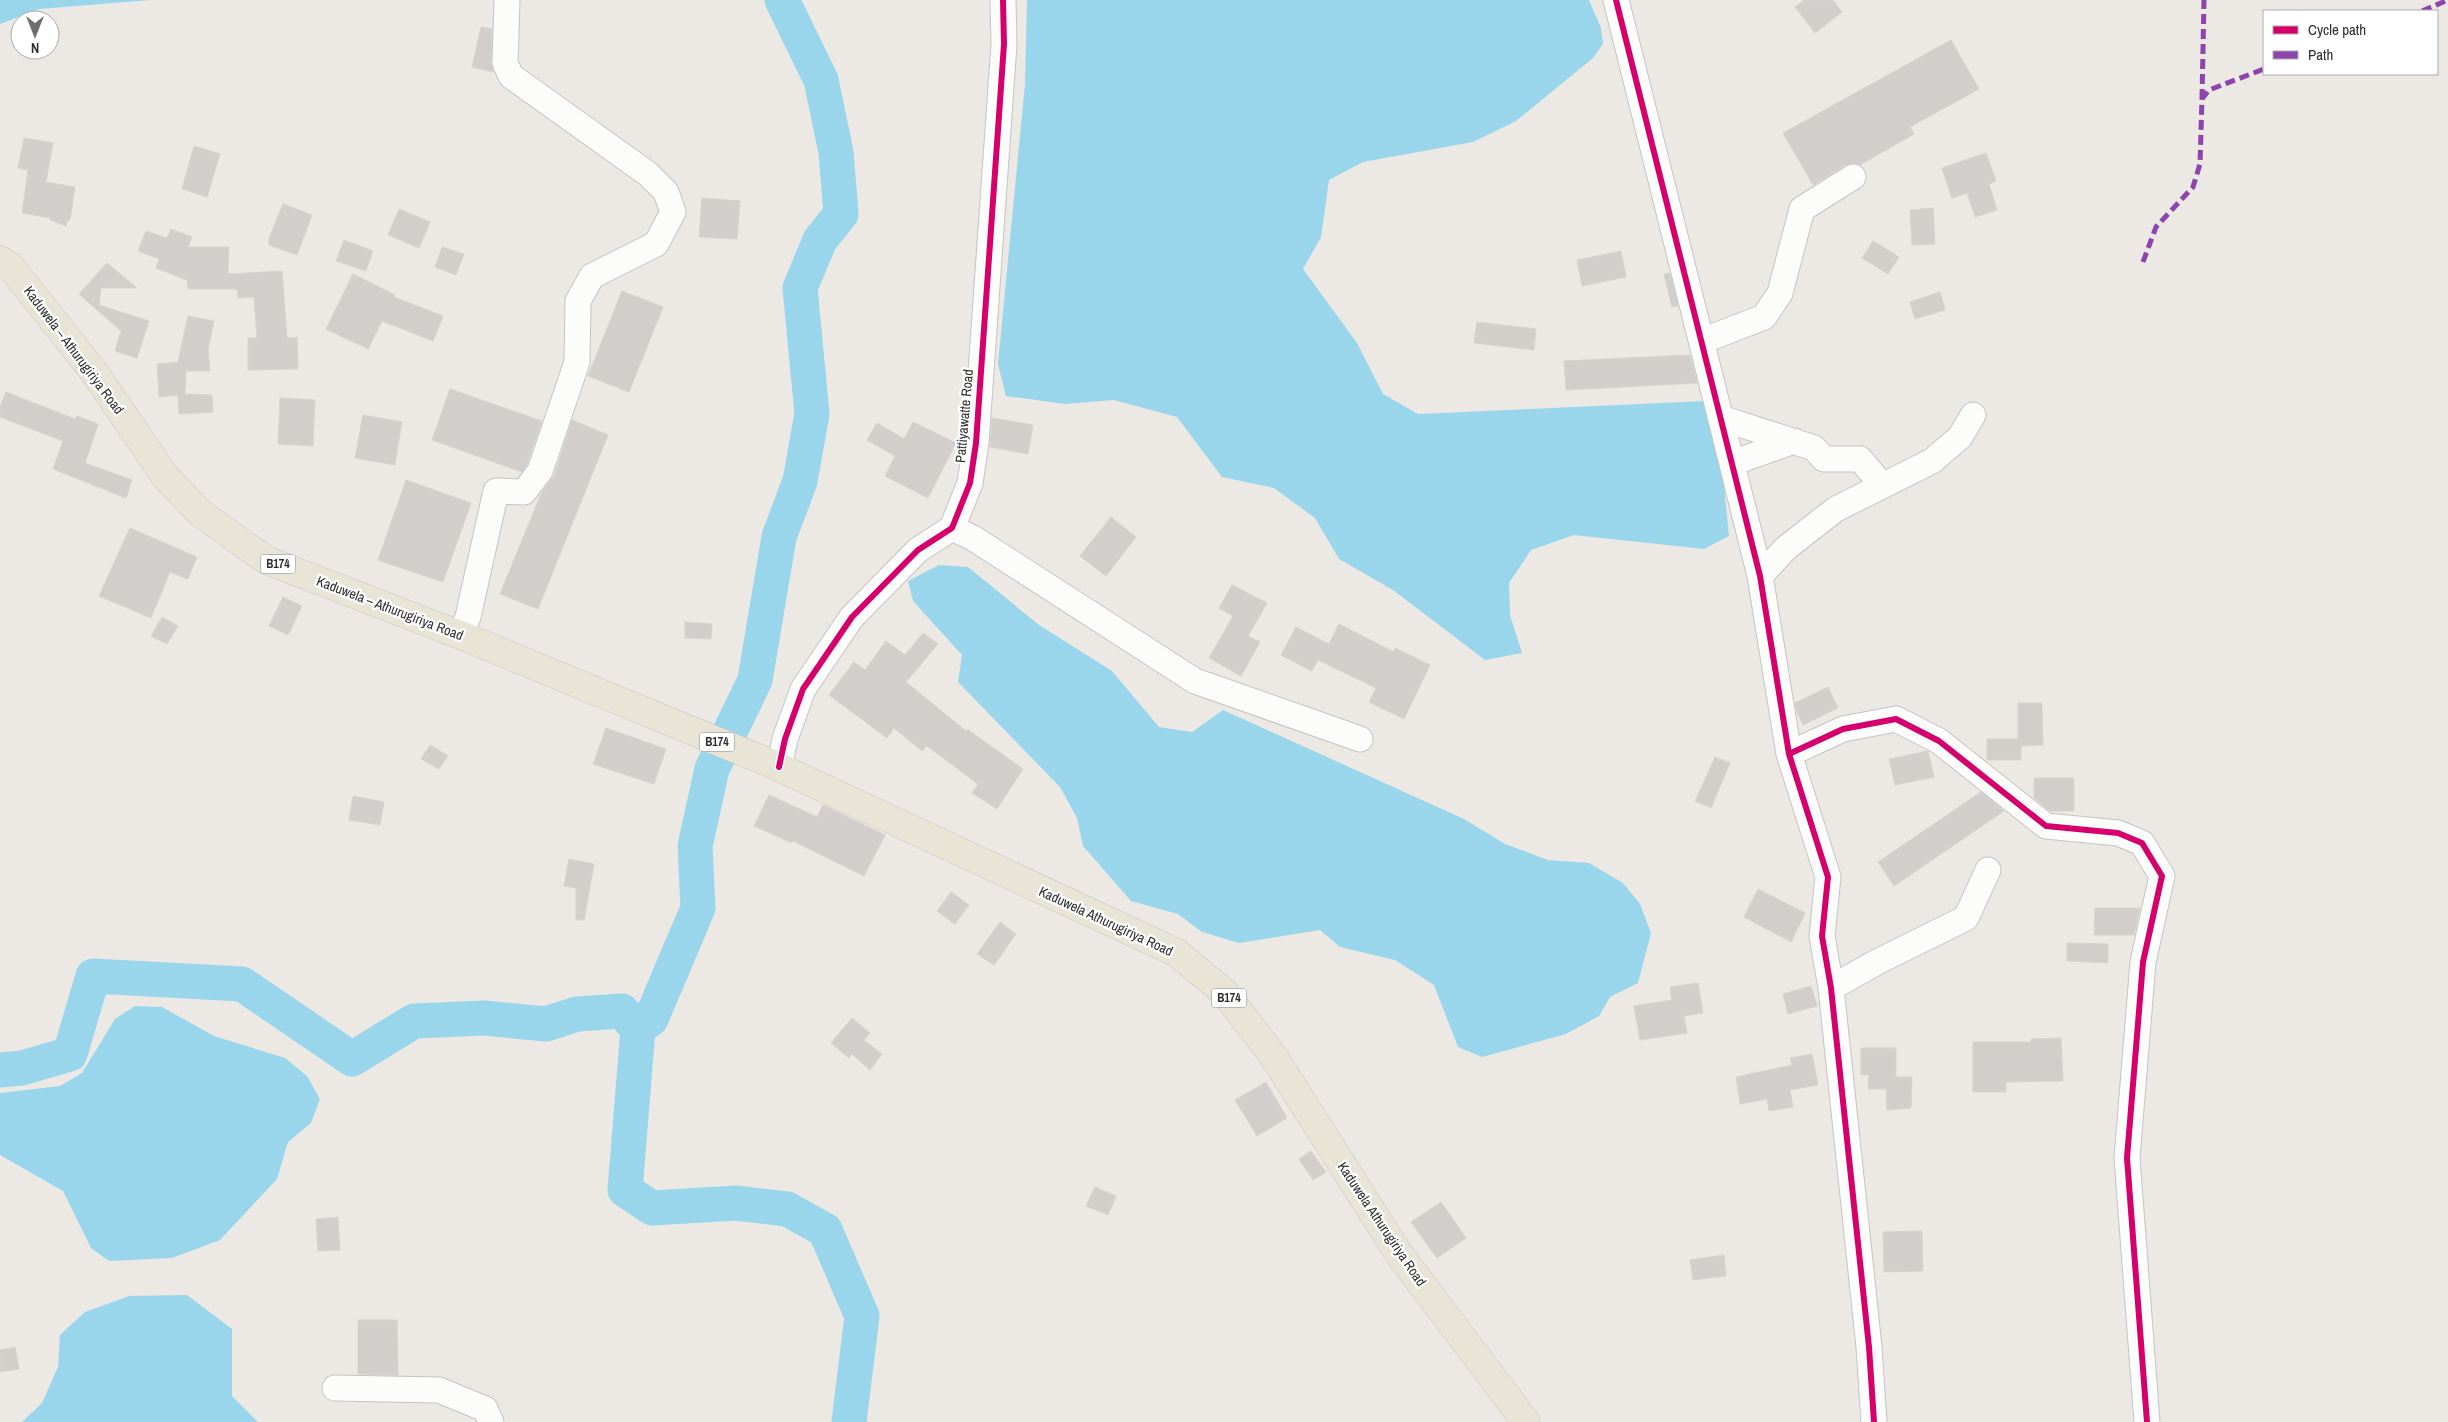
<svg xmlns="http://www.w3.org/2000/svg" width="2448" height="1422" font-family="'Archivo Narrow',sans-serif">
	<style>
		.water { fill: #99d6ec }
		.lines { fill: none; stroke-linecap: round; stroke-linejoin: round }
		.river { stroke: #99d6ec; stroke-width: 35 }
		.building { fill: #d1cecb; stroke: #d7d4d0 }
		.minor-casing { stroke: #c5c4c5; stroke-width: 27 }
		.major-casing { stroke: #c6c5c4; stroke-width: 29 }
		.minor { stroke: #fcfcfb; stroke-width: 25 }
		.major { stroke: #e8e4d6; stroke-width: 28 }
		.quiet { stroke: #8e44ad; stroke-width: 5; stroke-dasharray: 10 5; stroke-linecap: butt }
		.cycleway-casing { stroke: #fff; stroke-width: 9 }
		.cycleway { stroke: #d6006c; stroke-width: 6 }
		.labels { text-anchor: middle; stroke-width: 4.5; stroke-linejoin: round; paint-order: stroke }
		.shield { fill: #fff; stroke: #6d6d6d; stroke-width: 1 }
		.shield-label { font-size: 12px; font-weight: bold; fill: #2e2e2e }
		.street-label { font-size: 14px; fill: #2e2e2e; stroke: #fff }
	</style>
	<rect width="100%" height="100%" fill="#ece8e4"/>
	<path class="water" d="M0,0H151L40,9L0,24Z
		M1027,0H1589L1601,28L1603,44L1593,58L1516,121L1473,142L1363,162L1329,180L1321,237L1303,269L1357,343L1383,394L1418,414L1706,401L1722,465L1729,536L1704,549L1574,535L1531,550L1509,583L1510,615L1522,653L1485,660L1393,590L1339,559L1315,518L1274,488L1222,477L1177,417L1114,400L1065,404L1006,396L998,364L1025,84Z
		M939,565L968,567L1039,625L1112,671L1159,727L1192,732L1223,710L1464,819L1505,844L1548,860L1589,863L1623,883L1640,904L1651,933L1638,983L1610,997L1599,1016L1566,1034L1482,1057L1458,1047L1434,985L1395,960L1340,947L1320,930L1239,943L1202,932L1178,914L1131,901L1083,846L1077,818L1060,787L958,682L962,655L913,601L908,581Z
		M135,1006L162,1007L214,1036L285,1058L307,1076L320,1099L311,1123L288,1142L277,1179L220,1240L172,1258L109,1261L91,1248L63,1191L0,1155V1093L60,1086L82,1073L115,1019Z
		M187,1295L232,1329V1396L258,1422H22L42,1403L58,1367L60,1335L85,1312L129,1296Z"/>
	<g class="lines">
		<path class="river" d="M638,1029L651,1019L698,908L695,846L712,769L755,680L779,537L800,481L812,414L800,288L820,240L841,214L836,152L821,80L782,0
			M0,1070L22,1068L70,1054L93,976L242,984L352,1059L414,1021L484,1018L546,1024L577,1014L622,1011L638,1029L625,1190L652,1208L736,1203L787,1209L825,1230L862,1316L849,1422"/>
	</g>
	<path class="building" d="M1804,0H1833L1842,12L1815,33L1795,7Z
		M481,27L492,29L491,63L493,72L472,67Z
		M1951,40L1979,89L1910,127L1914,134L1860,165L1853,163L1845,165L1813,185L1783,133Z
		M24,138L53,143L46,182L75,187L70,220H68L66,226L50,220V218L22,213L28,170L18,168Z
		M194,146L220,154L207,197L182,189Z
		M1986,153L1996,181L1989,184L1997,210L1975,217L1967,193L1952,198L1942,168Z
		M702,198L740,201L737,239L699,237Z
		M283,204L312,215L297,255L269,245V238Z
		M1933,208L1935,244L1912,245L1910,210Z
		M399,209L430,222L419,248L388,235Z
		M171,229L192,237L188,247H229L228,274L282,271L287,338L297,337L298,369L248,370V338H257L254,297L238,298L237,289H188L187,280L156,268L159,259L138,251L146,231L167,238Z
		M344,240L373,251L366,271L336,261Z
		M1873,241L1899,257L1888,274L1862,258Z
		M442,247L464,254L456,275L435,267Z
		M1621,251L1626,277L1582,286L1577,260Z
		M107,263L137,288H101L99,305L149,321L137,358L115,351L121,331L79,294Z
		M1670,273L1678,306L1672,307L1664,274Z
		M353,274L395,295L394,297L443,316L433,341L382,321L368,349L326,329Z
		M622,291L663,307L629,392L588,376Z
		M1940,292L1945,310L1915,319L1910,302Z
		M188,316L214,321L208,349L210,371H186L185,394L212,395L213,412L179,414L178,395L159,397L157,364L178,362Z
		M1477,322L1536,329L1534,350L1474,343Z
		M1690,355L1697,383L1566,390L1564,361Z
		M450,389L542,421L527,464L522,472L432,440Z
		M6,392L75,419L77,416L98,424L85,463L132,480L126,498L53,469L63,441L0,417V407Z
		M280,398L315,400L313,446L278,444Z
		M363,415L402,422L395,465L355,458Z
		M992,418L1033,425L1028,454L990,447Z
		M572,420L608,435L538,609L500,594L541,494L554,476Z
		M913,422L956,443L928,498L885,476L895,456L867,440L877,423L904,439Z
		M406,480L471,503L443,582L378,560Z
		M1111,517L1136,537L1106,576L1080,556Z
		M130,528L197,557L188,579L170,572L151,618L99,596Z
		M1232,585L1267,603L1248,636L1260,642L1241,676L1209,658L1233,616L1219,608Z
		M283,597L302,606L288,635L269,626Z
		M162,617L178,626L167,644L151,636Z
		M685,622L712,624L711,639L685,638Z
		M1339,624L1394,652L1395,648L1430,665L1404,719L1369,702L1376,688L1318,660L1312,671L1281,655L1296,627L1329,644Z
		M923,633L938,644L906,682L966,731L967,729L1023,769L997,809L972,793L978,784L927,746L922,751L894,728L887,738L829,695L854,662L865,670L886,641L905,655Z
		M1828,687L1838,708L1803,725L1797,712L1795,703Z
		M2018,703H2042L2043,745L2021,746V760H1987V739H2018Z
		M606,728L666,749L654,784L593,764Z
		M430,745L448,756L439,769L421,759Z
		M1928,751L1934,777L1895,785L1889,759Z
		M1715,757L1730,763L1711,808L1695,801Z
		M2034,778H2074V811H2050L2034,798Z
		M1981,792L2004,811L1894,886L1878,862Z
		M769,795L817,817L823,805L885,835L864,876L793,841L792,843L754,826Z
		M353,796L384,802L380,825L349,820Z
		M569,859L594,864L584,920H576V888L564,886Z
		M1758,889L1805,913L1791,942L1744,917Z
		M951,892L969,905L955,924L937,911Z
		M2095,908H2140L2134,935H2094Z
		M1000,922L1016,934L994,965L977,954Z
		M2067,943L2108,944V963L2067,961Z
		M1698,983L1703,1013L1684,1016L1687,1033L1640,1040L1634,1006L1672,1000L1670,987Z
		M1811,986L1817,1006L1788,1014L1783,994Z
		M852,1018L870,1033L864,1040L882,1054L870,1070L852,1054L849,1058L831,1043Z
		M2061,1038L2063,1081L2006,1082V1092H1973V1042H2031V1039Z
		M1861,1048H1896V1077H1912L1911,1108L1887,1110L1886,1089H1868L1869,1075H1861Z
		M1812,1054L1818,1085L1790,1090L1793,1107L1769,1111L1767,1099L1740,1104L1736,1077L1792,1065L1790,1058Z
		M1266,1082L1287,1118L1257,1136L1235,1100Z
		M1311,1151L1326,1172L1313,1180L1299,1159Z
		M1095,1187L1116,1196L1108,1215L1086,1206Z
		M1441,1202L1466,1238L1437,1258L1411,1222Z
		M338,1217L340,1250L318,1251L316,1219Z
		M1922,1231L1923,1271L1884,1272L1883,1232Z
		M1724,1255L1726,1276L1693,1280L1690,1260Z
		M358,1320H397L398,1375L358,1374Z
		M15,1347L19,1369L0,1372V1350Z"/>
	<g class="lines">
		<g class="minor-casing">
			<path id="minor" d="M1616,0L1760,576L1789,754L1828,877L1822,936L1831,988L1869,1347L1874,1422
				M1702,341L1764,317L1780,293L1802,209L1853,177
				M1721,418L1814,448L1824,459H1860L1882,485
				M1732,463L1794,441
				M952,528L973,538L1195,681L1360,739
				M1760,576L1786,548L1836,509L1932,461L1960,437L1973,415
				M460,635L468,617L496,491L524,492L540,471L577,362L578,301L592,276L656,244L673,212L666,192L648,174L511,76L505,63L507,0
				M1789,754L1843,729L1896,719L1939,741L2046,826L2118,833L2142,843L2162,876L2143,962L2127,1158L2147,1422
				M779,767L785,739L803,689L852,617L918,550L952,528L970,483L976,443L1004,44L1003,0
				M1831,988L1877,962L1966,918L1988,870
				M335,1388L439,1390L485,1409L491,1422"/>
		</g>
		<g class="major-casing">
			<path id="major" d="M0,260L10,266L94,372L165,476L199,512L266,560L460,635L770,763L1177,953L1224,992L1272,1054L1399,1254L1526,1422"/>
		</g>
		<use href="#minor" class="minor"/>
		<use href="#major" class="major"/>
		<path class="quiet" d="M2422,11L2448,0
			M2202,99L2204,0
			M2143,262L2156,227L2193,187L2200,164L2202,99L2209,90L2264,69"/>
		<g class="cycleway-casing">
			<path id="cycleway" d="M1616,0L1760,576L1789,754L1828,877L1822,936L1831,988L1869,1347L1874,1422
				M1789,754L1843,729L1896,719L1939,741L2046,826L2118,833L2142,843L2162,876L2143,962L2127,1158L2147,1422
				M779,767L785,739L803,689L852,617L918,550L952,528L970,483L976,443L1004,44L1003,0"/>
		</g>
		<use href="#cycleway" class="cycleway"/>
	</g>
	<g class="labels">
		<g class="shield">
			<rect x="260.5" y="554.5" width="35" height="19" rx="4"/>
			<rect x="699.5" y="732.5" width="35" height="19" rx="4"/>
			<rect x="1211.5" y="988.5" width="35" height="19" rx="4"/>
		</g>
		<g class="shield-label">
			<text x="278" y="568">B174</text>
			<text x="717" y="746">B174</text>
			<text x="1229" y="1002">B174</text>
		</g>
		<g class="street-label">
			<text transform="translate(74 350) rotate(53)" y="5">Kaduwela – Athurugiriya Road</text>
			<text transform="translate(964 416) rotate(-85)" y="5">Pattiyawatte Road</text>
			<text transform="translate(390 608) rotate(21)" y="5">Kaduwela – Athurugiriya Road</text>
			<text transform="translate(1106 921) rotate(25)" y="5">Kaduwela Athurugiriya Road</text>
			<text transform="translate(1382 1224) rotate(56)" y="5">Kaduwela Athurugiriya Road</text>
		</g>
	</g>
	<rect x="2263" y="10" width="175" height="65" fill="#ffffff" stroke="#ababab"/>
	<rect x="2273" y="26" width="25" height="8" fill="#d6006c" stroke="#ababab"/>
	<text x="2308" y="35" font-size="15" fill="#2e2e2e">Cycle path</text>
	<rect x="2273" y="51" width="25" height="8" fill="#8e44ad" stroke="#ababab"/>
	<text x="2308" y="60" font-size="15" fill="#2e2e2e">Path</text>
	<g transform="translate(35 35) rotate(180)"><circle r="24" fill="#ffffff" stroke="#ababab"/>
	<path d="M0-4L9 19L0 12L-9 19Z" fill="#706f6e"/>
	<text y="-8" font-size="14" font-weight="bold" text-anchor="middle" fill="#2e2e2e">N</text>
	</g>
</svg>
